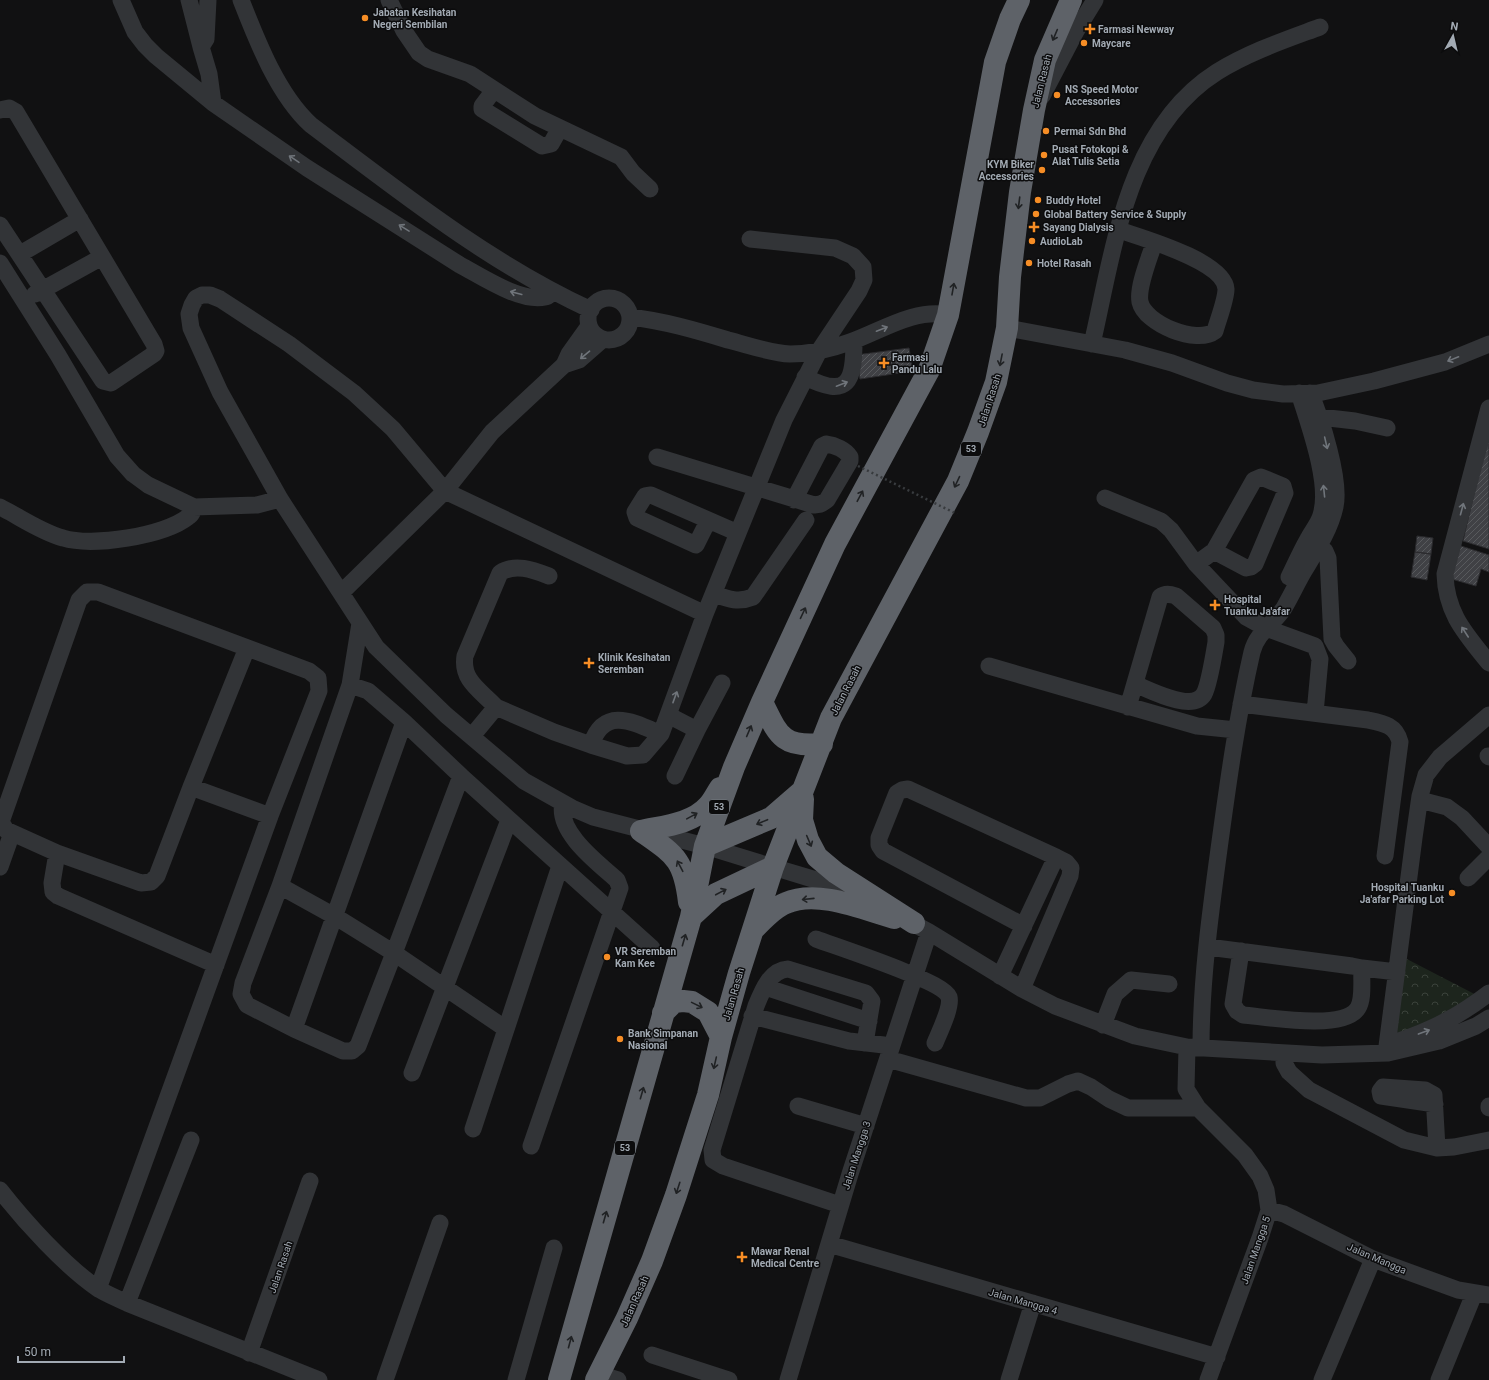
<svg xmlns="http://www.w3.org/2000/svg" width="1489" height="1380" font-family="Roboto,sans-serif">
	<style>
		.park { fill: url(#park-crowns) }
		.building { fill: url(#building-hatch); stroke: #2b2b2e }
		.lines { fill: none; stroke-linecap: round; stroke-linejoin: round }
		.minor { stroke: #323437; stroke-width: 17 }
		.highway { stroke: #5e6268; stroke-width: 22 }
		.path-bridge { stroke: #383b3e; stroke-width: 2.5; stroke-dasharray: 2 3; stroke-linecap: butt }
		.oneway { stroke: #202224 }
		.oneway2 { stroke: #70757b }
		.poi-dot { fill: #f68d25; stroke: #0c0c0d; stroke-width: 1.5 }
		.labels { text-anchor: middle; stroke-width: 3; stroke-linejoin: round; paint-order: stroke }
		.shield { fill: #0c0c0d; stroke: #757b81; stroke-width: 1 }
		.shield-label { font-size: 9px; font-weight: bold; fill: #a2aab3 }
		.poi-label { font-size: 10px; font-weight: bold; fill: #a2aab3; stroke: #0c0c0d; text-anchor: start }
		.street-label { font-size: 10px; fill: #a2aab3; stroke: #0c0c0d }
	</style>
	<defs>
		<pattern id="park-crowns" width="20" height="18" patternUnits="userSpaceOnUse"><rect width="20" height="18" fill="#1d251d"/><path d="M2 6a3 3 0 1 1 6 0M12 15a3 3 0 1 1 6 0" fill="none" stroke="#3b423b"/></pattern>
		<pattern id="building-hatch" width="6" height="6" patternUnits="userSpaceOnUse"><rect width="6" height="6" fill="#404145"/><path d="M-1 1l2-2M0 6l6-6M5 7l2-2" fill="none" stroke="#585a5d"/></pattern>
	</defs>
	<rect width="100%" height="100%" fill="#111112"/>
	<path class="park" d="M1401,956L1486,1000L1388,1044Z"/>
	<path class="building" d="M909,348L913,371L860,379L856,355Z
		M1489,429V549L1463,541Z
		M1417,536L1433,538L1431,554L1415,552Z
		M1458,545L1489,555V572L1481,569L1476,586L1448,578Z
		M1415,552L1431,554L1427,580L1411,577Z"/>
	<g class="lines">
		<path class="minor" d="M121,0L135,32L145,45L156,56L213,103L307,168L460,265C481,276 521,303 545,297C548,297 551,294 553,292
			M189,0L201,47
			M208,0L206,39L201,47L209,74L213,103
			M241,0C257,41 278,95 311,125C400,192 489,263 591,310
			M389,0L404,31L419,53L428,59L470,74L535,116L621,157L633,173L650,189
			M494,90L482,106V109L542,146L551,144L560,128
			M1042,96L1076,31L1095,0
			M0,110L9,108L16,112L154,344L156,351L154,354L111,383L103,381L0,225
			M1119,230C1142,238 1224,261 1226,289C1226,300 1218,320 1215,331C1197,345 1145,324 1140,302C1137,287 1150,257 1154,243
			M750,239L835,248L853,256L863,267L864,280L859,291L819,351L784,420L705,614L445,491L393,429L354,393L289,344L220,299L210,295H202L196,298L192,305L189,314L191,328L220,392L280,499L376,647L446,715L524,781L572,808L593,817L705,846L773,867L816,880L860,900
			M20,254L80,219
			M0,263L58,355L117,456L133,474L148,485L194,507L257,505L280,499
			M35,294L102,257
			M588 319a21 21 0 1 1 42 0a21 21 0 1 1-42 0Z
			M630,317C664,321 695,330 728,340C748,345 770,353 790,354C811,354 831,349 850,342C881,331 915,308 948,315
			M1007,328L1125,350L1172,363L1227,383L1253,390L1283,394L1318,393L1374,381L1445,362L1489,344
			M1092,344C1114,249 1127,129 1217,72C1249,52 1285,40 1320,27
			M564,365L579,360L603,339
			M805,377C849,399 854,381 854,341
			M1489,408L1445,574C1446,613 1465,633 1489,663
			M1320,417L1355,421L1387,428
			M657,457L814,505L821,504L827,500L850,461V457C846,450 835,445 826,444L822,446L794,500
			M1105,498L1161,521L1171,530L1196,564L1246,617L1266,628L1315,646L1320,659L1315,713
			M0,507C20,517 41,532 63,538C92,547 164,536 188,517C192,515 193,511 194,507
			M708,521L696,545L637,518L635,512L645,496L651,495L738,533
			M1311,542L1325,551L1328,558L1332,639L1336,646L1348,661
			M1196,564L1214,551L1254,480L1261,477L1283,486L1285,493L1255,564L1251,567L1246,568L1214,551
			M1289,577C1295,565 1301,551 1308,539C1312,531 1319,523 1321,515C1331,484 1309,425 1299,393
			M341,593L445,491L492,432L564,365L569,354L589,326
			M714,594C728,599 738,603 753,597L806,520
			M360,623L350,685L280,886L243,983L241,994L247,1005L294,1029L343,1051H352L358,1046L394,953L506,1029
			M989,666L1197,726L1236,730
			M1241,704L1368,720C1383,723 1396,725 1400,742L1385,856
			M496,707C480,690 461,680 465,656L500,573C515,563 533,570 549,576
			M1128,707L1160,597C1165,593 1170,594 1176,596L1213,628L1216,635V642C1214,654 1209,685 1204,694C1193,713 1150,690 1135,684
			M668,715L697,730L675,776
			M697,730L722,683
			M472,736L496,707L554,732L591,745L627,756L643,755L661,734L705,614
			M591,745C604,706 633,722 661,734
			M1488,756L1489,757
			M461,776L652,948
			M191,787L270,816
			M1420,800L1447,807L1462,818L1489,847
			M57,853L52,883L53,892L58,896L216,965
			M0,867L12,833
			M1468,878L1489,857
			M280,886L336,917L394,953L461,776L404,722L375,697L368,691L350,685
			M903,918L929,932L1022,989L1055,1006L1135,1036L1187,1047L1322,1055L1388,1053L1439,1041L1476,1026L1489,1018
			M816,939C837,947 943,981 949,997C952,1007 939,1033 935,1043
			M1208,947L1352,966L1362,968C1361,980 1364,998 1358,1008C1344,1031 1267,1017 1243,1015L1237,1011L1233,1004L1241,951
			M1362,968L1397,972
			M1000,976L1056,857
			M765,987L869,1021
			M1022,989L1070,876L1071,868L1066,862L1056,857L908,789L902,790L897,793L879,838V845L883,851L1024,926
			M752,1016L849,1041L884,1045L891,1048
			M1103,1025L1115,994L1131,980L1169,984
			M294,1029L404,722
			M1399,1041C1434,1029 1459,1016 1489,993
			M1187,1047L1186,1089L1198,1108L1245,1155L1260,1176L1266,1190L1269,1210L1260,1238L1208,1380
			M1201,1048C1201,982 1210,915 1219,849C1228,783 1237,717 1252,652C1257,632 1274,624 1284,608C1291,596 1297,583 1304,571C1316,551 1330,530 1335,507C1341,480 1321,418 1310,393
			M1388,1053L1387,1046L1414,838L1420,796L1426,775L1440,757L1489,715
			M1284,1054V1063L1289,1072L1309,1090L1404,1140L1437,1148L1454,1147L1489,1140
			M888,1059L1026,1098H1040L1068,1084L1078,1081L1091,1087L1109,1099L1128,1108H1198
			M412,1073L509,820
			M1435,1104L1381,1096L1380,1091L1383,1087L1425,1090L1434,1095L1437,1148
			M798,1106L866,1126
			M1489,1106V1108
			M473,1129L560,866
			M531,1146L620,888L617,880C598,863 556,832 563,803
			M0,1190C25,1222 64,1265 97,1288C106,1294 117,1298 127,1303L319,1380
			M840,1205L723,1166L713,1160L712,1150L756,1006C762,991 770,970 788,969L866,993L872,1001L865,1043
			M1269,1210L1284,1214L1373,1259L1458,1290L1489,1295
			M829,1244L1217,1357
			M98,1289L270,816L319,691L318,678L309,671L98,592H87L79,600L1,822L6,830L57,853L141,883L151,882L157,876L191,787L247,648
			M127,1303L191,1140
			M249,1353L310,1181
			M652,1355L729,1380
			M598,1374L618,1380
			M385,1380L440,1223
			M516,1380L554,1248
			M788,1380L850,1174L929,932
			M1009,1380L1033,1303
			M1322,1380L1373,1259
			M1439,1380L1474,1294"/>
		<path class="highway" d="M762,702C778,734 781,748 822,744
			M803,799L802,820L808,840L817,857L836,873L914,923
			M641,831C663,826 692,824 708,806C713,801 716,794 720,788
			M641,831C675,855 684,859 689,902
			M705,846L771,818L801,792
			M691,917L716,894L773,867
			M753,930C763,920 773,908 786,903C817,889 863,909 894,918
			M663,1013L674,1002L683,1001L692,1002L708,1012L721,1037
			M559,1380L691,917L705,846L734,767L762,702L835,544L929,370L948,315L995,62L1010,19L1019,0
			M596,1380L627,1318L652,1261L676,1195L708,1095L721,1037L739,973L773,867L831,718L958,481L978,432L996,382L1007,328L1010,277L1020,192L1034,110L1045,60L1071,0"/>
		<path class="path-bridge" d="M858,466L957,514"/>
	</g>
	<defs><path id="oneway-shaft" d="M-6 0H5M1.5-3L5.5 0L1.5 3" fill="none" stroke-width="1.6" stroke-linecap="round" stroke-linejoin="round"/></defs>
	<g class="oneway">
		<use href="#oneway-shaft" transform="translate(1055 35) rotate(113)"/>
		<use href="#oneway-shaft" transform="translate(1019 203) rotate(97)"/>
		<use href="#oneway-shaft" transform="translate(953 289) rotate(-80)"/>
		<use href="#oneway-shaft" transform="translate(1001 360) rotate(101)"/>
		<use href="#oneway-shaft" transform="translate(957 482) rotate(115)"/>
		<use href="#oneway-shaft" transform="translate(860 496) rotate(-62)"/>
		<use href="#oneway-shaft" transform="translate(803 613) rotate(-65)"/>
		<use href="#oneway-shaft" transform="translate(749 731) rotate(-67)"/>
		<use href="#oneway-shaft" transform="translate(692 816) rotate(-29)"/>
		<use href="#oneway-shaft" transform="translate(762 822) rotate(157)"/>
		<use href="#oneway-shaft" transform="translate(809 841) rotate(67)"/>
		<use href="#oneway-shaft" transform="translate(680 866) rotate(-118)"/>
		<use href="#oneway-shaft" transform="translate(721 892) rotate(-28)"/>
		<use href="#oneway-shaft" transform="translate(808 899) rotate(174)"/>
		<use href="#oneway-shaft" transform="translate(684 940) rotate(-74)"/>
		<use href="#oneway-shaft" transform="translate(697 1005) rotate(26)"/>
		<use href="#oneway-shaft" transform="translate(715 1063) rotate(103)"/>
		<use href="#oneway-shaft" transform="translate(642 1093) rotate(-74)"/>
		<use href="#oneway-shaft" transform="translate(678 1188) rotate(108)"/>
		<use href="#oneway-shaft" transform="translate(605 1217) rotate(-74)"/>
		<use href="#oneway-shaft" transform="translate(570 1342) rotate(-75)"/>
	</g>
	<g class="oneway2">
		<use href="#oneway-shaft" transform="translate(294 159) rotate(-146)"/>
		<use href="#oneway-shaft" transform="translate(404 228) rotate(-148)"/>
		<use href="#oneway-shaft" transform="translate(516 293) rotate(-165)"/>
		<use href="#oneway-shaft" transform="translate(882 329) rotate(-21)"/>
		<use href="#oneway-shaft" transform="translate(585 355) rotate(140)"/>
		<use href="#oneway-shaft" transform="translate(1453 359) rotate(158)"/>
		<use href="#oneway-shaft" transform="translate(842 384) rotate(-21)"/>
		<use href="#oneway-shaft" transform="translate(1326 443) rotate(77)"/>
		<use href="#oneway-shaft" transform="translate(1324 491) rotate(-96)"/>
		<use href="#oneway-shaft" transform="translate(1462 509) rotate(-75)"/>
		<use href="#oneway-shaft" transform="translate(1465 632) rotate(-123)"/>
		<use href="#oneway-shaft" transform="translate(675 697) rotate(-70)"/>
		<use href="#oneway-shaft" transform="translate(1424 1032) rotate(-20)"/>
	</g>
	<g class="poi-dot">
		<circle cx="365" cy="18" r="4"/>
		<path d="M1088 23h4v4h4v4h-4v4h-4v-4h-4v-4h4z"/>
		<circle cx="1084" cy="43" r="4"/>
		<circle cx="1057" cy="95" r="4"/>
		<circle cx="1046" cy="131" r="4"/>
		<circle cx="1044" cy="155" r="4"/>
		<circle cx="1042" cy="170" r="4"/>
		<circle cx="1038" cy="200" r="4"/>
		<circle cx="1036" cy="214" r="4"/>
		<path d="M1032 221h4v4h4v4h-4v4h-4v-4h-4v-4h4z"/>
		<circle cx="1032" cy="241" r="4"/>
		<circle cx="1029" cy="263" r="4"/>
		<path d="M882 357h4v4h4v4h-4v4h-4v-4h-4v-4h4z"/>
		<path d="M1213 599h4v4h4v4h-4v4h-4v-4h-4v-4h4z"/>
		<path d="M587 657h4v4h4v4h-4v4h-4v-4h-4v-4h4z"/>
		<circle cx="1452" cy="893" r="4"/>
		<circle cx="607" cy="957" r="4"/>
		<circle cx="620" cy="1039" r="4"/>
		<path d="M740 1251h4v4h4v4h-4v4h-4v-4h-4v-4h4z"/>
	</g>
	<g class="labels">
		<g class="shield">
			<rect x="961" y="442" width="20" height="14" rx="3"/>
			<rect x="709" y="800" width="20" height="14" rx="3"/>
			<rect x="615" y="1141" width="20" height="14" rx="3"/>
		</g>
		<g class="shield-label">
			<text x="971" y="452">53</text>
			<text x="719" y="810">53</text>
			<text x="625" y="1151">53</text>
		</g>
		<g class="poi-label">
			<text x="373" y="16">Jabatan Kesihatan<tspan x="373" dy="12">Negeri Sembilan</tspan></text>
			<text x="1098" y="33">Farmasi Newway</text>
			<text x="1092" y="47">Maycare</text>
			<text x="1065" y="93">NS Speed Motor<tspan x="1065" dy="12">Accessories</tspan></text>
			<text x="1054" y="135">Permai Sdn Bhd</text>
			<text x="1052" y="153">Pusat Fotokopi &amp;<tspan x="1052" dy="12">Alat Tulis Setia</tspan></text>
			<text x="1034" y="168" text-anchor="end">KYM Biker<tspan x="1034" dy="12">Accessories</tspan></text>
			<text x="1046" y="204">Buddy Hotel</text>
			<text x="1044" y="218">Global Battery Service &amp; Supply</text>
			<text x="1043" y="231">Sayang Dialysis</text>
			<text x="1040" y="245">AudioLab</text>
			<text x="1037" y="267">Hotel Rasah</text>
			<text x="892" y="361">Farmasi<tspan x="892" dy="12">Pandu Lalu</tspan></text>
			<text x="1224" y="603">Hospital<tspan x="1224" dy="12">Tuanku Ja'afar</tspan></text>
			<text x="598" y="661">Klinik Kesihatan<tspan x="598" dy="12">Seremban</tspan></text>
			<text x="1444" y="891" text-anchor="end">Hospital Tuanku<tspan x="1444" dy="12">Ja'afar Parking Lot</tspan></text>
			<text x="615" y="955">VR Seremban<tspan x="615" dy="12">Kam Kee</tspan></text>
			<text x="628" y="1037">Bank Simpanan<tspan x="628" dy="12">Nasional</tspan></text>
			<text x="751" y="1255">Mawar Renal<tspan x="751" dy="12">Medical Centre</tspan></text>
		</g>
		<g class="street-label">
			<text transform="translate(1041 81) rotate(-76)" y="4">Jalan Rasah</text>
			<text transform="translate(989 400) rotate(-72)" y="4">Jalan Rasah</text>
			<text transform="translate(845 690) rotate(-63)" y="4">Jalan Rasah</text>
			<text transform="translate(733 994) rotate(-74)" y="4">Jalan Rasah</text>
			<text transform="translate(856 1155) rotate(-72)" y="4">Jalan Mangga 3</text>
			<text transform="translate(1255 1250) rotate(-71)" y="4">Jalan Mangga 5</text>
			<text transform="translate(1377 1258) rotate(23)" y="4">Jalan Mangga</text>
			<text transform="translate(280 1267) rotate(-71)" y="4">Jalan Rasah</text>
			<text transform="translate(634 1301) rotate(-66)" y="4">Jalan Rasah</text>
			<text transform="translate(1023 1301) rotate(16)" y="4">Jalan Mangga 4</text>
		</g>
	</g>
	<g transform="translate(1453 36) rotate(8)" stroke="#0c0c0d" stroke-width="3" paint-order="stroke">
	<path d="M0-3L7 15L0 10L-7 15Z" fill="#a2aab3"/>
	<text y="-6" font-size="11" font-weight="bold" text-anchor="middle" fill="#a2aab3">N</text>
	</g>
	<path d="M18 1356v6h106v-6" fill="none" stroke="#a2aab3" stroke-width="2"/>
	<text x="24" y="1356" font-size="12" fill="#a2aab3" stroke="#0c0c0d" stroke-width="3" paint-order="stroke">50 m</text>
</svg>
